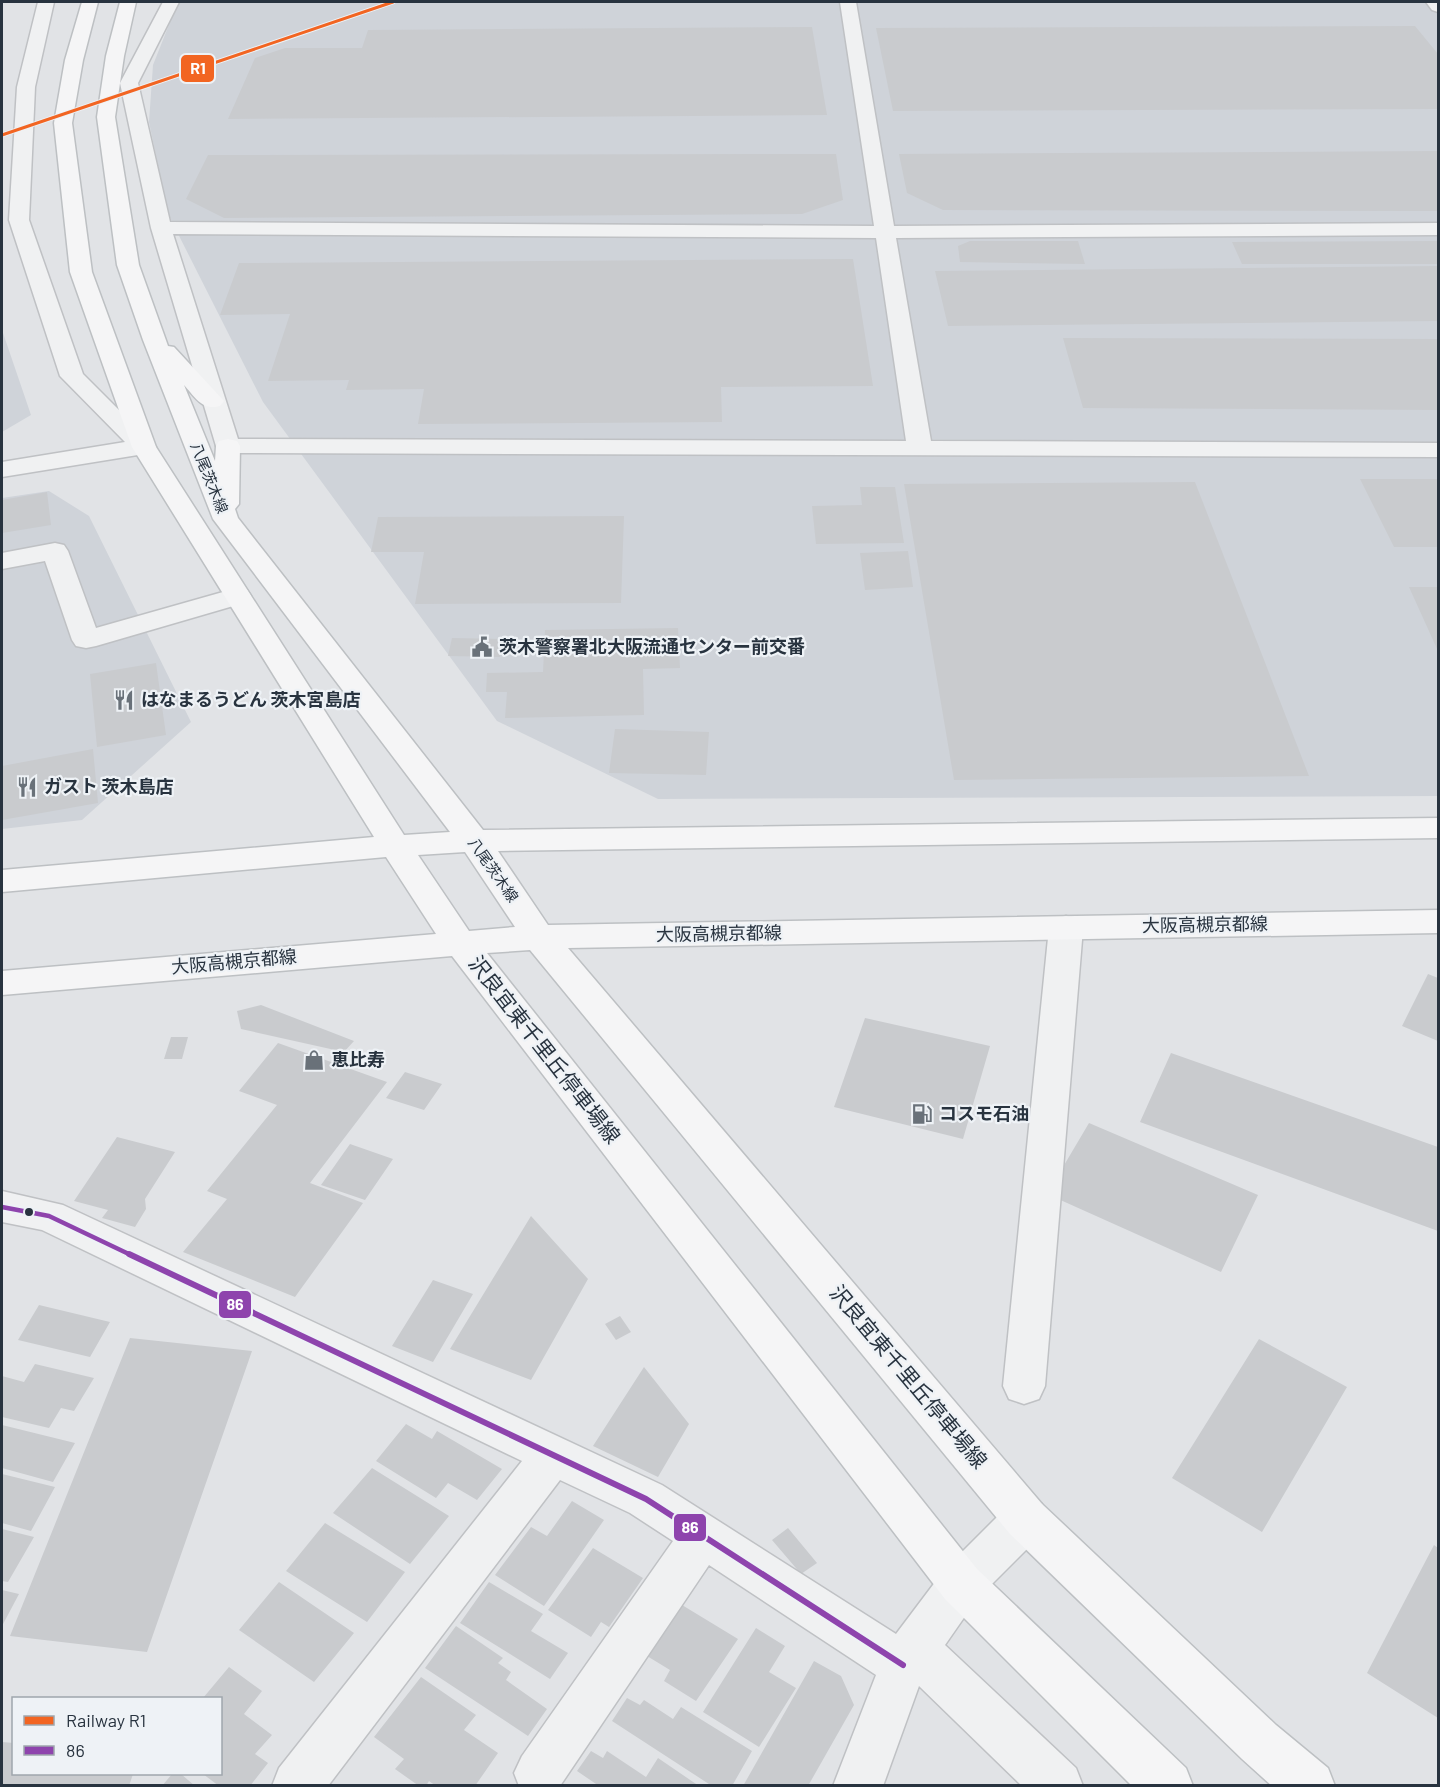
<svg xmlns="http://www.w3.org/2000/svg" width="1440" height="1787" font-family="Barlow,'Noto Sans JP',sans-serif">
	<style>
		.built { fill: #cfd3d9 }
		.building { fill: #c9cbce }
		.lines { fill: none; stroke-linecap: round; stroke-linejoin: round }
		.minor-casing { stroke: #bfc1c4; stroke-width: 3 }
		.major-casing { stroke: #bdc0c3; stroke-width: 3 }
		.minor { fill: #f0f1f2; fill-rule: evenodd }
		.major { fill: #f5f5f6; fill-rule: evenodd }
		.bus-1-far1-casing { stroke: #eef2f6; stroke-width: 9 }
		.bus-1-casing { stroke: #eef2f6; stroke-width: 10 }
		.bus-1-far1 { stroke: #8e44ad; stroke-width: 4.5 }
		.bus-1 { stroke: #8e44ad; stroke-width: 6 }
		.rail-1-casing { stroke: #eef2f6; stroke-width: 5 }
		.rail-1 { stroke: #f26522; stroke-width: 3 }
		.bus-dot { fill: #28333f; stroke: #eef2f6; stroke-width: 2 }
		.labels { text-anchor: middle; stroke-width: 4.5; stroke-linejoin: round; paint-order: stroke }
		.far-street-label { font-size: 15px; fill: #28333f; stroke: #eef2f6 }
		.poi-label { font-size: 18px; font-weight: bold; fill: #28333f; stroke: #eef2f6; text-anchor: start }
		.street-label { font-size: 18px; fill: #28333f; stroke: #eef2f6 }
		.near-street-label { font-size: 21px; fill: #28333f; stroke: #eef2f6 }
		.line-badge { stroke: #eef2f6; stroke-width: 2 }
		.badge-label { font-size: 16px; text-anchor: middle; font-weight: bold; fill: #fff }
	</style>
	<rect width="100%" height="100%" fill="#e1e3e6"/>
	<path class="built" d="M178,2H1438V796L658,799L497,721L263,402L168,214L149,122L153,65Z
		M2,330L31,415L2,432Z
		M49,491L89,516L191,722L82,820L2,829V498Z"/>
	<path class="building" d="M1415,26L1438,54V109L893,111L876,28Z
		M812,27L827,115L228,119L255,58L285,48H362L368,30Z
		M1438,151V211L943,210L907,193L899,154Z
		M836,154L843,200L802,214L224,218L186,199L208,155Z
		M970,241H1078L1085,264L960,262L958,246Z
		M1438,241V264H1242L1232,242Z
		M853,259L873,386L721,387L722,422L418,424L424,389L346,390L349,380L268,381L290,314L220,315L239,263Z
		M1438,266V321L948,326L935,271Z
		M1063,338L1438,339V410L1083,408Z
		M1360,479H1438V547H1394Z
		M1195,482L1309,776L954,780L904,484Z
		M860,487H895L904,543L816,544L812,506L862,505Z
		M47,492L51,525L2,533V500Z
		M624,516L621,603L415,604L424,552H371L378,517Z
		M908,551L913,587L865,590L860,553Z
		M1409,587H1438V651Z
		M678,628L680,668L643,669L644,715L505,718L507,692H486L487,673L543,672L545,630Z
		M452,638L503,639L500,657L448,656Z
		M156,663L166,735L97,747L90,674Z
		M615,729L709,732L706,775L609,773Z
		M93,749L98,803L2,820V766Z
		M1428,974L1438,978V1041L1402,1026Z
		M261,1005L354,1041L344,1052L241,1029L237,1011Z
		M865,1018L990,1046L963,1139L834,1107Z
		M171,1037H188L182,1059H164Z
		M278,1043L387,1082L310,1183L363,1203L295,1297L183,1252L227,1199L207,1191L277,1105L239,1091Z
		M1171,1053L1438,1147V1231L1140,1122Z
		M405,1072L442,1084L424,1110L386,1098Z
		M1089,1123L1258,1195L1221,1272L1047,1194Z
		M117,1137L175,1152L145,1199L146,1209L135,1227L102,1218L108,1210L74,1201Z
		M350,1144L393,1159L365,1200L321,1185Z
		M531,1216L588,1279L531,1380L450,1349Z
		M433,1280L473,1294L433,1362L392,1346Z
		M39,1305L110,1322L90,1357L18,1340Z
		M620,1316L631,1332L616,1340L605,1324Z
		M130,1338L252,1351L147,1652L10,1636Z
		M1259,1339L1347,1387L1262,1532L1172,1478Z
		M35,1364L94,1378L74,1411L61,1408L49,1428L2,1417V1376L24,1382Z
		M644,1367L689,1424L658,1477L593,1446Z
		M406,1424L432,1439L437,1431L502,1469L477,1500L448,1483L436,1498L376,1461Z
		M2,1425L75,1443L53,1482L2,1468Z
		M372,1468L449,1516L410,1564L333,1513Z
		M2,1474L55,1487L31,1531L2,1523Z
		M572,1501L604,1520L544,1606L495,1575L531,1527L547,1536Z
		M325,1523L405,1572L367,1622L286,1571Z
		M788,1528L817,1563L801,1574L772,1540Z
		M2,1529L34,1537L8,1582L2,1581Z
		M1434,1545L1438,1548V1718L1367,1673Z
		M593,1548L643,1578L609,1627L601,1622L591,1637L548,1610Z
		M279,1582L354,1633L314,1682L239,1630Z
		M489,1582L543,1614L531,1631L568,1653L550,1679L460,1623Z
		M2,1590L19,1594L2,1626Z
		M682,1605L738,1639L696,1701L664,1681L670,1670L647,1656Z
		M456,1626L503,1658L498,1663L511,1672L506,1680L547,1709L528,1736L425,1668Z
		M756,1628L785,1646L769,1672L796,1688L759,1747L703,1712Z
		M814,1661L841,1676L854,1705L808,1786H743Z
		M229,1667L262,1691L244,1714L272,1735L255,1754L268,1763L250,1786H219L203,1774H220V1698H203Z
		M421,1677L476,1715L464,1730L498,1753L475,1786H436L429,1781L426,1786H419L395,1769L404,1759L374,1737Z
		M627,1698L640,1705L644,1700L673,1719L681,1707L752,1751L732,1786H712L612,1721Z
		M2,1742L14,1743V1774H133L129,1786H2Z
		M591,1751L603,1758L607,1751L646,1777L658,1758L699,1786H599L577,1771Z
		M172,1774H181L195,1786H162Z"/>
	<g class="lines">
		<g class="minor-casing">
			<path id="minor" d="M38,2H54L35,87L29,220L83,374L156,447L153,452L144,454L2,477V462L125,442L60,376L9,220L17,87Z
				M163,2H179L138,83L170,222L874,226L840,2H856L894,226L1438,223V235L896,238L931,441L1438,443V457L228,453L219,451L216,446L151,228L120,83ZM173,234L876,238L906,441L238,439Z
				M1426,2H1438V12L1432,10Z
				M55,543L64,545L68,551L96,628L237,588L247,590L251,596L247,602L96,646L86,648L76,646L72,640L45,561L2,569V553Z
				M1066,916L1078,920L1083,928L1045,1386L1039,1399L1024,1404L1009,1399L1003,1386L1049,928L1054,920Z
				M2,1191L63,1205L662,1485L896,1634L945,1569L1010,1504L1026,1498L1042,1504L1048,1519L1042,1534L977,1599L945,1645L1076,1768L1083,1786H1022L919,1686L883,1786H833L876,1675L709,1565L560,1786H519L514,1773L522,1756L673,1541L630,1513L560,1480L328,1786H272L279,1768L522,1461L42,1230L2,1222Z"/>
		</g>
		<g class="major-casing">
			<path id="major" d="M82,2H98L83,60L72,123L92,272L156,447L404,835L450,832L213,519L143,340L117,265L97,117L106,56L120,2H136L124,56L115,117L139,265L168,346L174,347L224,401L220,406C202,411 195,397 184,385L215,461L216,446L219,441L228,439L237,441L240,446L239,504L235,509L238,518L483,830L1438,818V838L498,851L548,925L1438,910V933L568,948L1042,1504L1276,1725L1328,1768L1335,1786H1272L1242,1759L1010,1534L530,950L487,953L977,1569L1186,1768L1193,1786H1132L945,1599L452,956L2,995V971L436,934L386,857L2,892V870L374,837L132,447L70,272L54,123L65,60ZM465,852L515,927L469,931L418,855Z"/>
		</g>
		<use href="#minor" class="minor"/>
		<use href="#major" class="major"/>
		<g class="bus-1-far1-casing">
			<path id="bus-1-far1" d="M2,1207L49,1216L133,1256"/>
		</g>
		<g class="bus-1-casing">
			<path id="bus-1" d="M129,1254L646,1499L903,1665"/>
		</g>
		<use href="#bus-1-far1" class="bus-1-far1"/>
		<use href="#bus-1" class="bus-1"/>
		<g class="rail-1-casing">
			<path id="rail-1" d="M2,135L393,2"/>
		</g>
		<use href="#rail-1" class="rail-1"/>
	</g>
	<defs>
		<g id="civic-bare" transform="scale(1.62)"><path d="M-.6-6.5H3V-4.5H.6V-3L4-1V1h2V6H-6V1h2V-1L-.6-3ZM-1.2 2.5V6h2.4V2.5Z" fill="#697179" stroke="#eef2f6" stroke-width="2.5" paint-order="stroke"/></g>
		<g id="restaurant-bare" transform="scale(1.62)"><path d="M-5-6h1v4h1v-4h1v4h1v-4h1v5L-1.5 .5V6h-2V.5L-5-1ZM5-6V6H3V1.5H1.5Q1.5-4 5-6Z" fill="#697179" stroke="#eef2f6" stroke-width="2.5" paint-order="stroke"/></g>
		<g id="shop-bare" transform="scale(1.62)"><path d="M-5-2.5h2.3a2.7 3.5 0 0 1 5.4 0H5L5.5 6h-11ZM-1.5-2.5h3a1.5 2.3 0 0 0-3 0Z" fill="#697179" stroke="#eef2f6" stroke-width="2.5" paint-order="stroke"/></g>
		<g id="fuel-bare" transform="scale(1.62)"><path d="M-5.5-6h7V0h2V4h1.3V-2.5L3-4.5l.8-.8L6-3V5H2.5V1h-1V6h-7ZM-4.2-4.7v3.2H.2V-4.7Z" fill="#697179" stroke="#eef2f6" stroke-width="2.5" paint-order="stroke"/></g>
	</defs>
	<g fill-rule="evenodd">
		<use href="#civic-bare" x="482" y="647"/>
		<use href="#restaurant-bare" x="124" y="700"/>
		<use href="#restaurant-bare" x="27" y="787"/>
		<use href="#shop-bare" x="314" y="1060"/>
		<use href="#fuel-bare" x="922" y="1114"/>
	</g>
	<circle class="bus-dot" cx="29" cy="1212" r="5"/>
	<g class="labels">
		<g class="far-street-label">
			<text transform="translate(209 478) rotate(68)" y="5">八尾茨木線</text>
			<text transform="translate(493 870) rotate(55)" y="5">八尾茨木線</text>
		</g>
		<g class="poi-label">
			<text x="499" y="653">茨木警察署北大阪流通センター前交番</text>
			<text x="141" y="706">はなまるうどん 茨木宮島店</text>
			<text x="44" y="793">ガスト 茨木島店</text>
			<text x="331" y="1066">恵比寿</text>
			<text x="939" y="1120">コスモ石油</text>
		</g>
		<g class="street-label">
			<text transform="translate(1205 925) rotate(-1)" y="6">大阪高槻京都線</text>
			<text transform="translate(719 934) rotate(-1)" y="6">大阪高槻京都線</text>
			<text transform="translate(234 962) rotate(-5)" y="6">大阪高槻京都線</text>
		</g>
		<g class="near-street-label">
			<text transform="translate(544 1050) rotate(52)" y="7">沢良宜東千里丘停車場線</text>
			<text transform="translate(908 1377) rotate(50)" y="7">沢良宜東千里丘停車場線</text>
		</g>
	</g>
	<g class="line-badge">
		<rect x="180" y="54" width="35" height="29" rx="6" fill="#f26522"/>
		<rect x="218" y="1290" width="34" height="29" rx="6" fill="#8e44ad"/>
		<rect x="673" y="1513" width="34" height="29" rx="6" fill="#8e44ad"/>
	</g>
	<g class="badge-label">
		<text x="198" y="74">R1</text>
		<text x="235" y="1310">86</text>
		<text x="690" y="1533">86</text>
	</g>
	<rect width="1440" height="1787" fill="none" stroke="#28333f" stroke-width="6"/>
	<rect x="12" y="1697" width="210" height="78" fill="#eef2f6" stroke="#9fa6ad" stroke-width="1.5"/>
	<rect x="24" y="1716" width="30" height="9" fill="#f26522" stroke="#9fa6ad" stroke-width="1.5"/>
	<text x="66" y="1727" font-size="18" fill="#28333f">Railway R1</text>
	<rect x="24" y="1746" width="30" height="9" fill="#8e44ad" stroke="#9fa6ad" stroke-width="1.5"/>
	<text x="66" y="1757" font-size="18" fill="#28333f">86</text>
</svg>
